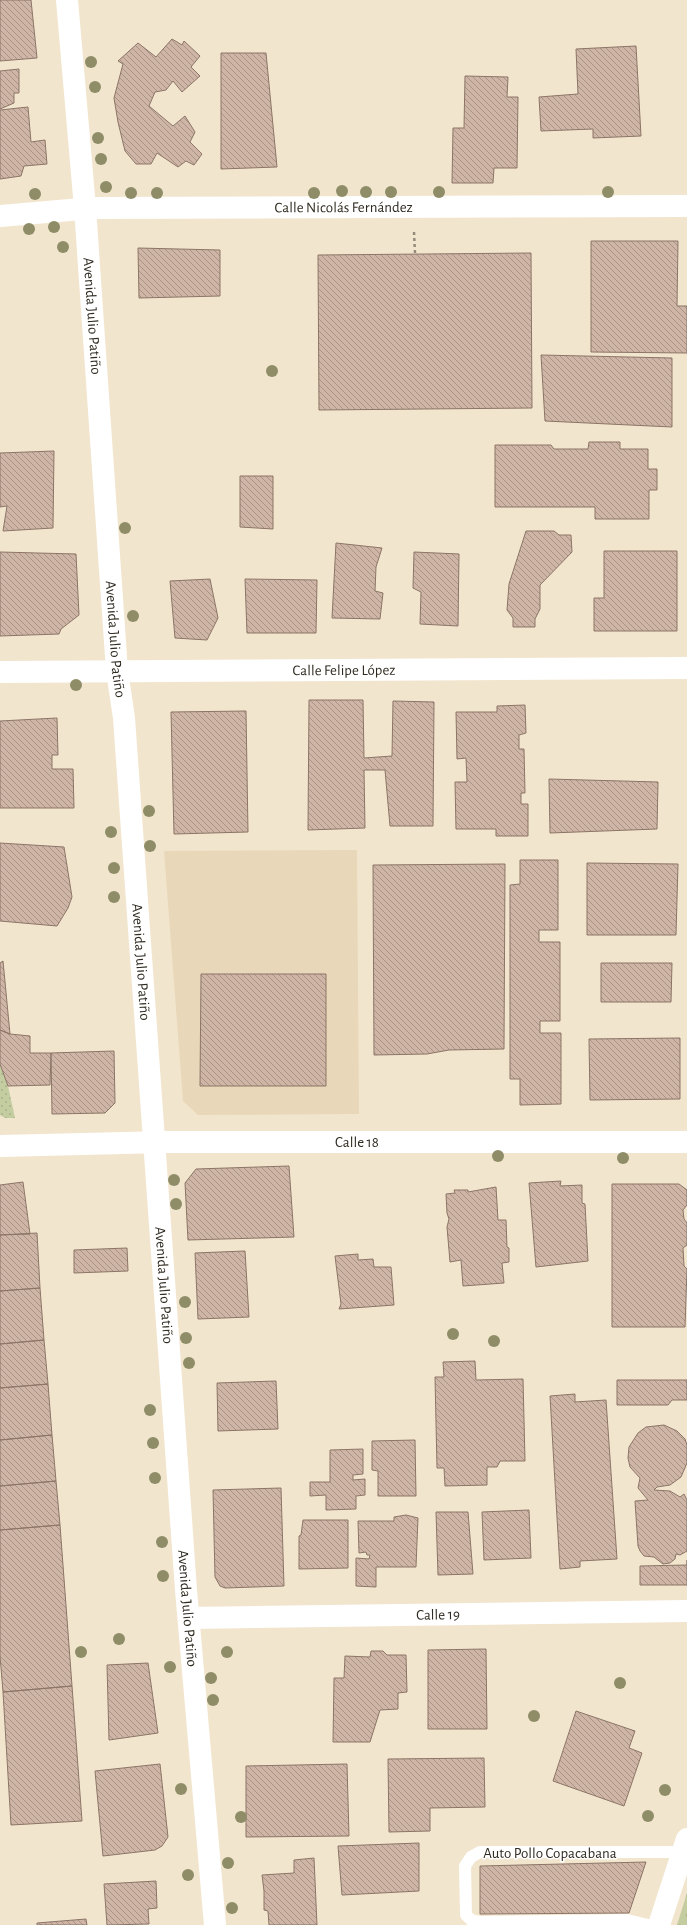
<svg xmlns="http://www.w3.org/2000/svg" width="687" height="1925" font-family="'Alegreya Sans',sans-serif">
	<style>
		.built { fill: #e8d8b9 }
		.grass { fill: url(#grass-tufts) }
		.park { fill: url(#park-dots) }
		.building { fill: url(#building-back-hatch); stroke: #8c7567 }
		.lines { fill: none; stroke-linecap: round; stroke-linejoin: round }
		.path { stroke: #948b7a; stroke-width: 2.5; stroke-dasharray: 3 3; stroke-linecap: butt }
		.service { stroke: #fff; stroke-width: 12 }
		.minor { stroke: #fff; stroke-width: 22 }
		.primary { stroke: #fff; stroke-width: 22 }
		.tree { fill: #8e8d68 }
		.labels { text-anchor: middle; stroke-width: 3; stroke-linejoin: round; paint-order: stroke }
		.street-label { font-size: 15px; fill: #302b21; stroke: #fff }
	</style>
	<defs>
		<pattern id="grass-tufts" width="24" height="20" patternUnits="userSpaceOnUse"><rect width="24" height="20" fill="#c3cda0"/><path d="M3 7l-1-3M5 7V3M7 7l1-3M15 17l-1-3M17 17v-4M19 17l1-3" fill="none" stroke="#a8b08a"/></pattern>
		<pattern id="park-dots" width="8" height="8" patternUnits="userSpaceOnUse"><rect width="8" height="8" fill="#c3cda0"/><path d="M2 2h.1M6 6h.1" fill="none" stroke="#a8b08a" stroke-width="1.8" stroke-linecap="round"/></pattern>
		<pattern id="building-back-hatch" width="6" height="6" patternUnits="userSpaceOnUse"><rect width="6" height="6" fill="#ceb5a6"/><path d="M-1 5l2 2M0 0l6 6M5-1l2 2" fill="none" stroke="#a89387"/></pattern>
	</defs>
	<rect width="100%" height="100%" fill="#f2e5cd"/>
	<path class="built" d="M357,850L359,1114L198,1115L183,1101L164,851Z"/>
	<path class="grass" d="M687,1893V1925H677Z"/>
	<path class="park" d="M0,1064L8,1086L15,1118H5L0,1115Z"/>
	<path class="building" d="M0,0H31L37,58L0,61Z
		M172,39L182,45L184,41L200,56L191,67L200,76L182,92L173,81L166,90L155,92L149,106L173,126L185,116L195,132L190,142L202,154L194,165L186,161L178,167L157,153L151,164H136L125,151L118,122L114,98L123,64L118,61L138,43L156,57Z
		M636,46L641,136L593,138V129L541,131L539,97L578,94L576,49Z
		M221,53H266L277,167L221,169Z
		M19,69V93H14V103L0,109V71Z
		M465,76L508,77L507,97H518L517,168H494L493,183H452L453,128H464Z
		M28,107L31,142L45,140L47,164L24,166L21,176L0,179V110Z
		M591,241H678L677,306H687V353L591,352Z
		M138,248L220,250V296L139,298Z
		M531,253L532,408L319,410L318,255Z
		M541,355L672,358V427L545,421Z
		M589,442H620V449H648V469H657V490H649V519H595V507H495V445H551L554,449H588Z
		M54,451L53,528L3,531L7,506L0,507V453Z
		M240,476H273V529L240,527Z
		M526,531H554L559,535H571L572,552L540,585V609L535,619V627H513V618L507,610L509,584Z
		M336,543L382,548L376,567L375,591L383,593L380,619L332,618Z
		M604,551H677V631H594V598H604Z
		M0,552L76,554L79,615L61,629L59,634L0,636Z
		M414,552L459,554L458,626L420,624L421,592L413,588Z
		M210,579L218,618L207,640L175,638L170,581Z
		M245,579L317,580L316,633H247Z
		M309,700H363L364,758L392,756L393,701L434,702L433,826H390L385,770H364L365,828L308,830Z
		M525,705L526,733L519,735V749H524L525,793H521V804H528V836H496V829H456L455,782H467L466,758L457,759L456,712H497V706Z
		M246,711L248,832L174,834L171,712Z
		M57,718L58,755H52V769H73L74,808H0V721Z
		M549,779L658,782L657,829L550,833Z
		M0,843L64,847L72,897L68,908L57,926L0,921Z
		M520,860H558V930H539V942H560V1021H540V1033H561V1104L520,1105V1079H510V885L520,884Z
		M587,863L678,864L676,935H587Z
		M505,864L504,1049L449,1050L427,1054L374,1055L373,865Z
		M3,961L10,1034L0,1030V963Z
		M601,963H672L671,1002H601Z
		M201,974H326V1086H200Z
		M0,1030L10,1034L30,1036V1053H51L50,1085L8,1086L0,1064Z
		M680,1038V1099L590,1100L589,1039Z
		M114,1051L115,1103L105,1113L52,1114L51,1053Z
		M289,1166L294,1237L188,1240L185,1183L196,1169Z
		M561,1181L560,1186L582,1185V1203L585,1204L588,1261L536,1267L529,1183Z
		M23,1182L30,1234L0,1235V1185Z
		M612,1184H679L687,1190V1205L683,1210L684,1219L687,1223V1245L683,1248L684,1266L687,1269L685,1327H612Z
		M496,1187L498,1220H506L507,1247L509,1248V1262L502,1263L504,1283L463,1286L461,1260L450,1262L447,1227L449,1219L447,1213L446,1194L455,1193L454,1190H468V1192Z
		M37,1233L40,1288L0,1291V1235Z
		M127,1248L128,1271L74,1273V1250Z
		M245,1251L249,1317L198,1319L195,1253Z
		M358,1254V1260L373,1259L374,1267H391L394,1305L339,1309L341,1304L335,1256Z
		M40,1288L44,1340L0,1344V1291Z
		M44,1340L48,1384L0,1388V1344Z
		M475,1361L476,1380L523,1379L525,1461H500L497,1467H487V1485L445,1486L444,1468H437L435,1377H444L443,1362Z
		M617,1380H687V1400H672L668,1405H617Z
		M276,1381L278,1429L218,1431L217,1383Z
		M48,1384L52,1435L0,1440V1388Z
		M575,1394V1402L606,1400L617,1559L580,1561V1567L560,1569L550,1396Z
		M664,1425L677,1431L685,1439L687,1445V1463L681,1477L670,1485L657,1487L654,1490L670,1491L680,1497L684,1494L687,1500V1551L680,1555L676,1554L675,1559L670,1563L663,1564L654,1557L644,1556L640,1551L638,1546L635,1501L648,1500L638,1488L640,1478L630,1467L628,1458L629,1447L638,1433L646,1427Z
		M52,1435L56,1481L0,1486V1440Z
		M415,1440L416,1496H378V1471L372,1470V1441Z
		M363,1449V1474L353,1475V1480L365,1479V1495L356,1496V1509L326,1510V1495L310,1496V1482H330V1450Z
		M56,1481L60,1525L0,1530V1486Z
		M281,1488L284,1586L225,1588L220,1586L215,1577L213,1490Z
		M529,1510L531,1558L484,1560L482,1512Z
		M436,1512H468L473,1574L438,1575Z
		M406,1515L418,1518L416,1567H376V1587L356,1586V1558L369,1559L370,1555H367L366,1552L359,1553L358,1521H394V1517Z
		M303,1520H348V1568L299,1569V1536L301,1535Z
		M60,1525L72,1686L3,1692L0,1656V1530Z
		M687,1560V1585H640V1566L687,1565Z
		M486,1649L487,1729H428V1650Z
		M371,1651H383L387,1655H406L407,1692L398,1693V1709L380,1710L370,1742H333L334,1678H344L345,1656L370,1657Z
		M148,1663L158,1733L109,1740L107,1665Z
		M72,1686L82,1821L11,1825L3,1692Z
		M576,1711L635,1731L629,1748L642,1753L624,1806L553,1781Z
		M484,1758L485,1807L430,1808V1831L389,1832L388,1759Z
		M160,1764L168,1837L162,1846L155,1850L103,1856L95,1771Z
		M347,1764L349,1836L246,1837V1766Z
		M419,1843V1891L342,1895L338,1846Z
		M314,1858L317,1925H269L268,1911L264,1910V1891L262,1875L294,1873V1860Z
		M646,1862L629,1913L480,1914V1866Z
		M156,1881L157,1908L148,1909L149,1924L107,1925L104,1884Z
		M86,1919L87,1925H37V1923Z"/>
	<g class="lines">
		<path class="path" d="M414,232L415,253"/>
		<path class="service" d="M648,1925L627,1920L480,1922L471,1920L466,1915L465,1866L471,1857L480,1852H683"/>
		<g class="minor">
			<path id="s1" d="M67,0L85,208L117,671L124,718L186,1590L215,1925"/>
			<path id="s2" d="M0,216L93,208L687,206"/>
			<path id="s3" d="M0,672L687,668"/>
			<path id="s4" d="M0,1146L165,1142H687"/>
			<path id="s5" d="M190,1618L687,1611"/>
		</g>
		<path class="primary" d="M659,1925L687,1839"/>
	</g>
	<g class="tree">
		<circle cx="91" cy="62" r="6"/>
		<circle cx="95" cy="87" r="6"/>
		<circle cx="98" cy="138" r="6"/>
		<circle cx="101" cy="159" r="6"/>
		<circle cx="106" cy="187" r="6"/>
		<circle cx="342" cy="191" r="6"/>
		<circle cx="366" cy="192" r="6"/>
		<circle cx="391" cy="192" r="6"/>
		<circle cx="439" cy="192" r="6"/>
		<circle cx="608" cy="192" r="6"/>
		<circle cx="131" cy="193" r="6"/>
		<circle cx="157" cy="193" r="6"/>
		<circle cx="314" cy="193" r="6"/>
		<circle cx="35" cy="194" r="6"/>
		<circle cx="54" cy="227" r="6"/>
		<circle cx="29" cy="229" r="6"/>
		<circle cx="63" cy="247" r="6"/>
		<circle cx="272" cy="371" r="6"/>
		<circle cx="125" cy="528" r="6"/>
		<circle cx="133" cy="616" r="6"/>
		<circle cx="76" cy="685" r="6"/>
		<circle cx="149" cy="811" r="6"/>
		<circle cx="111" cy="832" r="6"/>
		<circle cx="150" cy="846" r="6"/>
		<circle cx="114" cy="868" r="6"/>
		<circle cx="114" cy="897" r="6"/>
		<circle cx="498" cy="1156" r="6"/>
		<circle cx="623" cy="1158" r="6"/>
		<circle cx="174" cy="1180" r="6"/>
		<circle cx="176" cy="1204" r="6"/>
		<circle cx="185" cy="1302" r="6"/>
		<circle cx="453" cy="1334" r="6"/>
		<circle cx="186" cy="1338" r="6"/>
		<circle cx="494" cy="1341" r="6"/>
		<circle cx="189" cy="1363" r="6"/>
		<circle cx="150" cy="1410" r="6"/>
		<circle cx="153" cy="1443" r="6"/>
		<circle cx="155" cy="1478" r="6"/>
		<circle cx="162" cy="1542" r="6"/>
		<circle cx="163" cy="1576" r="6"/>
		<circle cx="119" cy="1639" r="6"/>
		<circle cx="81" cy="1652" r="6"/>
		<circle cx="227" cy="1652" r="6"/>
		<circle cx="170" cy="1667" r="6"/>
		<circle cx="211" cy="1678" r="6"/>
		<circle cx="620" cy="1683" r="6"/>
		<circle cx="213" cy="1700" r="6"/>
		<circle cx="534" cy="1716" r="6"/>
		<circle cx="181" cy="1789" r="6"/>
		<circle cx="665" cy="1790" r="6"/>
		<circle cx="648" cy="1816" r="6"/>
		<circle cx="241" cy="1817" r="6"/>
		<circle cx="228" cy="1863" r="6"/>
		<circle cx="188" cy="1875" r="6"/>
		<circle cx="232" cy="1908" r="6"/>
	</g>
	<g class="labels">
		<g class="street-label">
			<text dy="5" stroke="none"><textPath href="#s2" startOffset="344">Calle Nicolás Fernández</textPath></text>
			<text dy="5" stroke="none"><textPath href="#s1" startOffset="317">Avenida Julio Patiño</textPath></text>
			<text dy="5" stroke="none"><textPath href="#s1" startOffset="641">Avenida Julio Patiño</textPath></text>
			<text dy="5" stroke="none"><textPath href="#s3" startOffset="344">Calle Felipe López</textPath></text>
			<text dy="5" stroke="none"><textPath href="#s1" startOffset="965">Avenida Julio Patiño</textPath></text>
			<text dy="5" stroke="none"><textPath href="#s4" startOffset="357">Calle 18</textPath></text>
			<text dy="5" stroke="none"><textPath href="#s1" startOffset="1289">Avenida Julio Patiño</textPath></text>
			<text dy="5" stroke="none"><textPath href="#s1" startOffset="1613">Avenida Julio Patiño</textPath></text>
			<text dy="5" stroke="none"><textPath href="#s5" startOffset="248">Calle 19</textPath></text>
			<text x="550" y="1858">Auto Pollo Copacabana</text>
		</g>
	</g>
</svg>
